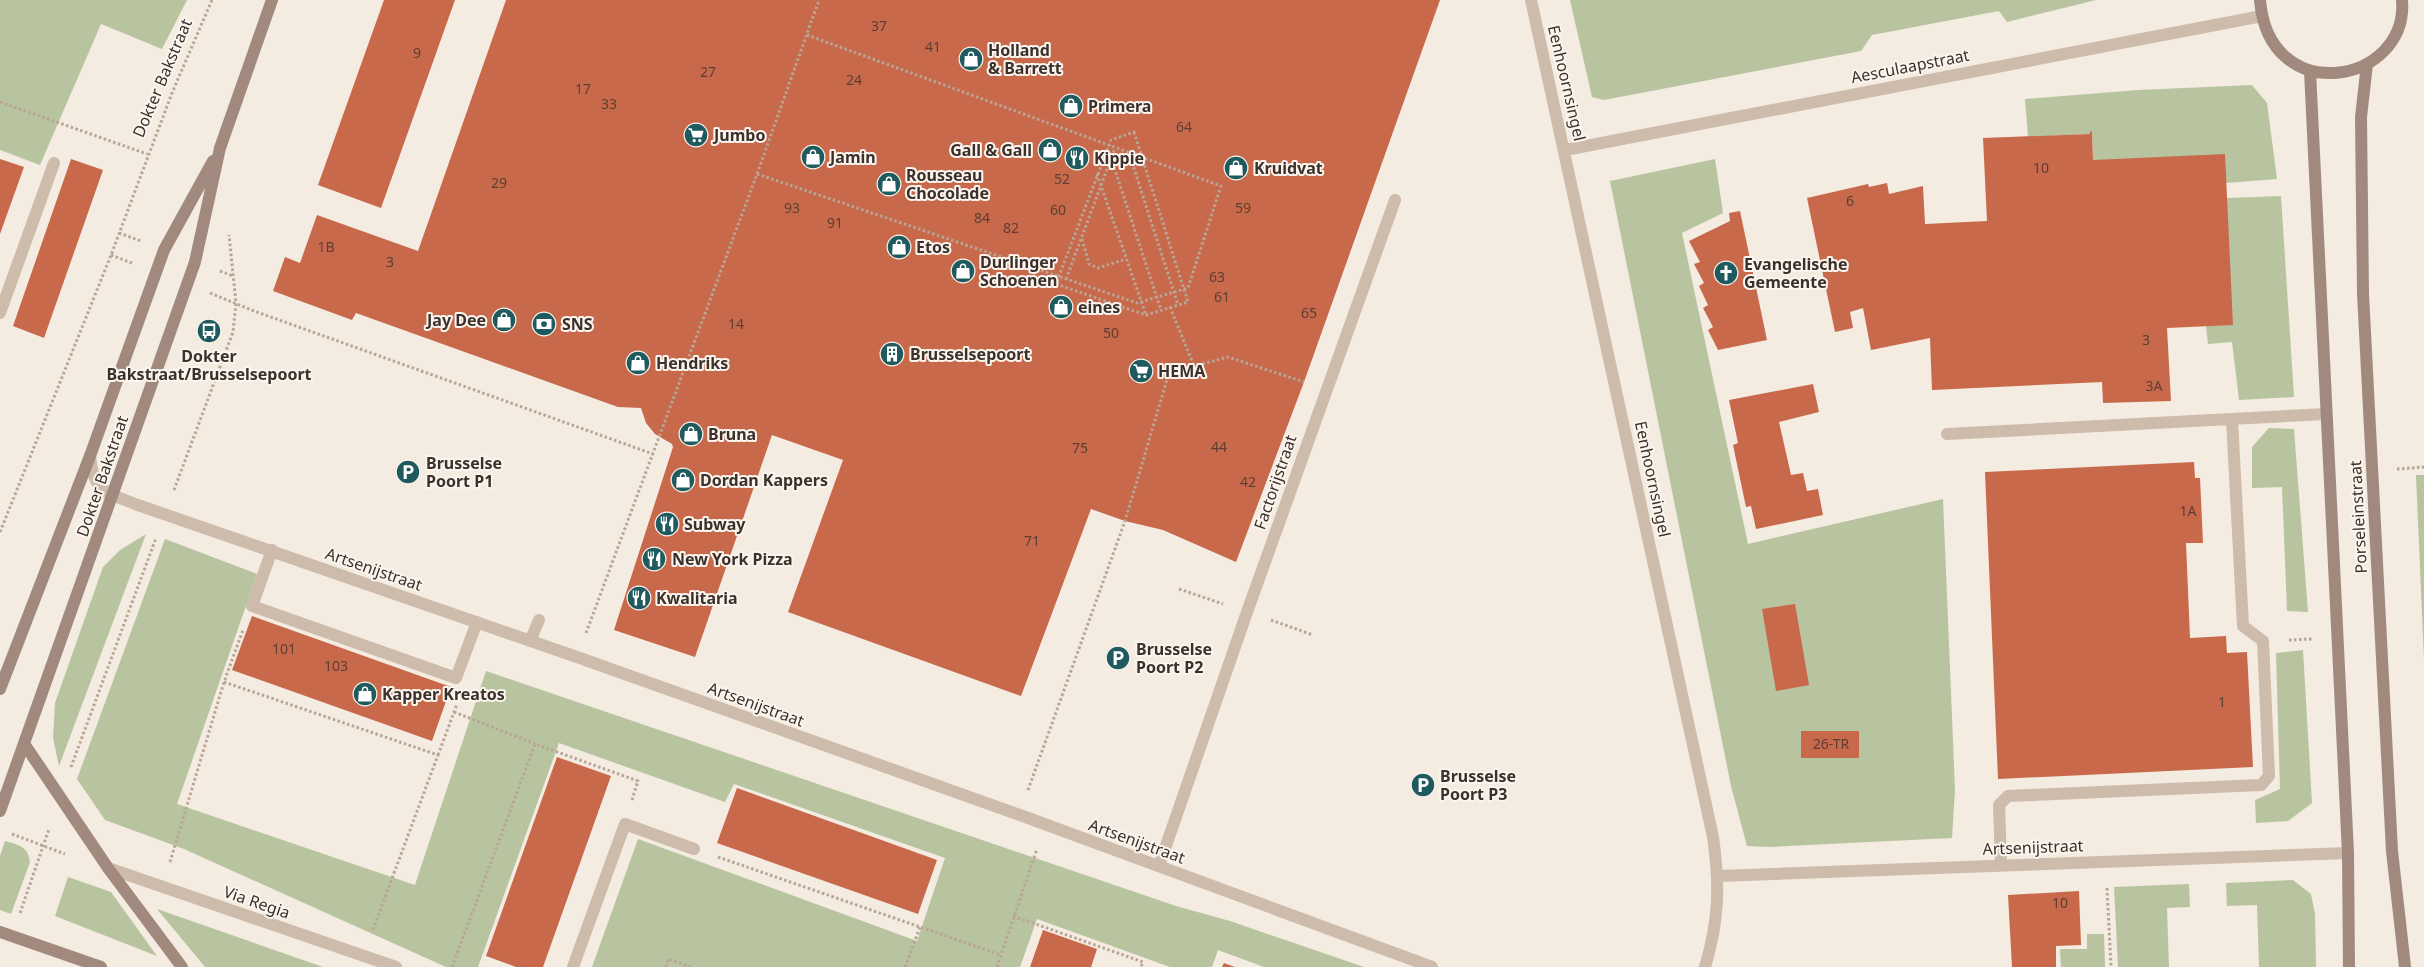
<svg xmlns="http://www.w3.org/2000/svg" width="2424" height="967" font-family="'Noto Sans',sans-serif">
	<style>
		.green { fill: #b8c4a0 }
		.building { fill: #c8694b }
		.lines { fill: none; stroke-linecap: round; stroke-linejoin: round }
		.path { stroke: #b9a596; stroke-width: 3; stroke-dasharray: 2.5 2.5; stroke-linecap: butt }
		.lane { stroke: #cdbbac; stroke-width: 12 }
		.street { stroke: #cdbbac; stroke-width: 12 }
		.secondary { stroke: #a18a7d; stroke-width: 12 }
		.labels { text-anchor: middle; stroke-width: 4; stroke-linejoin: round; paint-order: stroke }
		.number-label { font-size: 14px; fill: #5e3e33 }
		.poi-label { font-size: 16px; font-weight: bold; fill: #3b302b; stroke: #fbf5ee; text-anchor: start }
		.street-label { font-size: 16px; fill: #3b302b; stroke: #fbf5ee }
	</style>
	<rect width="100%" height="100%" fill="#f4ebe1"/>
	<path class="green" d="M0,0H187L162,49L101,24L40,165L0,150Z
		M1570,0H2096L2007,22L1999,11L1872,35L1861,51L1604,100L1592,97Z
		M2252,85L2267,103L2277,179L2226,183L2093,160L2092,132L2090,134L2028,137L2025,99L2138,90Z
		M1715,159L1723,213L1682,233L1748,544L1943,499L1955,790L1952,838L1769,847L1747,846L1731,786L1610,181Z
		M2281,196L2294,397L2239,400L2232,342L2208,344L2206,326L2227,198Z
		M2269,428L2294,429L2308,612L2287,611L2282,487L2252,488V447Z
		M2416,475H2424V660Z
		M146,534L59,766L53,738L55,703L103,567L120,550Z
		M165,539L257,574L177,804L415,885L486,671L1176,906L1230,921L1364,967H1264L1218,950L1212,967H1170L1037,919L1020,967H592L638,839L917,941L945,858L734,784L725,802L559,743L478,967H446L184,849L105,820L77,779Z
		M2303,650L2312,803L2288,821L2256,823L2255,800L2280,789L2276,653Z
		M5,841C19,845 28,846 30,862L11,914L0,910V856Z
		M68,877L111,892L157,956L55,916Z
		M2293,880L2311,894L2315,914L2316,967H2259L2257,905L2227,906L2226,883Z
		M2189,884L2190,907L2167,908L2169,967H2118L2114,887Z
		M157,909L323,967H205Z
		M2087,934H2104L2105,967H2061L2060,949H2087Z"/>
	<path class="building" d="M384,0H455L381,208L318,185Z
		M506,0H1440L1304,382L1236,562L1163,530L1125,521L1091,509L1021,696L788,612L843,460L772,435L695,657L614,630L673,447L672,444L655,434L646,423L641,408L618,407L356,313L352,320L273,291L285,257L300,263L317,215L418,251Z
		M2090,131L2092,132L2093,160L2225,154L2233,325L2167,328L2171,401L2103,403L2102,382L1932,390L1930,338L1871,350L1863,308L1850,312L1853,328L1835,332L1807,198L1868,184L1869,187L1887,183L1889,194L1923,186L1925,224L1987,221L1983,138L2090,134Z
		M0,159L24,167L0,234Z
		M71,159L103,170L44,338L13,326Z
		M1740,211L1767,340L1718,350L1708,330L1713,327L1703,308L1708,305L1699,286L1704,283L1694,264L1700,262L1689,241L1730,221L1729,213Z
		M1813,384L1819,412L1779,422L1791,475L1803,473L1807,491L1818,489L1823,515L1756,529L1751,506L1746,507L1733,445L1738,443L1729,400Z
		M2194,462L2195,478H2200L2203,543H2186L2190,638L2226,636L2227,653L2247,652L2253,767L1998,779L1985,472Z
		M1795,604L1809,685L1776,691L1762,609Z
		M252,616L451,687L432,741L232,670Z
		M1801,731H1859V758H1801Z
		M557,757L611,776L543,967H516L486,956Z
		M737,788L937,860L918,914L717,843Z
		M2079,891L2081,945L2056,946V967H2012L2008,895Z
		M1043,930L1097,949L1091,967H1030Z
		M1224,963L1235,967H1222Z"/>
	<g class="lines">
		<path class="path" d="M0,102L147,154
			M1134,132L1188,302L1146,315L1056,284L1111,140Z
			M1129,153L1178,305
			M1111,158L1161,310
			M757,174L1137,303L1188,288L1221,186L807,35
			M1097,174L1146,315
			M119,233L141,241
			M1082,239L1089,264L1098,268L1126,259
			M111,255L132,263
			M220,271L233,276
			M1066,279L1115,148
			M210,293L254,311L653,454
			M1170,307L1194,366
			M2397,469L2424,467
			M174,490L233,332L236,303L229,235
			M0,532L111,255L172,93L212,0
			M1179,589L1223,604
			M1271,620L1313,635
			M586,633L757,174L819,0
			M2289,640L2312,639
			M224,682L438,755L372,932
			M454,712L535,744
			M438,755L457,704
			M71,767L156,538
			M1028,790L1125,521L1169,373L1228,357L1304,382
			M12,834L65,854
			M718,857L1001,955
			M170,862L224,682L243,630
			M2107,888L2111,967
			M20,913L49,829
			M1013,916L1143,962L1141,967
			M452,967L535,744L638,781L632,800
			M666,967L668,959L691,967
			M905,967L920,927
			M997,967L1037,849"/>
		<path class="lane" d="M0,313L54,163
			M1947,434L2326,414
			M272,550L252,606L456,678L477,622
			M530,641L539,620
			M2001,864L1999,805L2008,796L2261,785L2269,776L2263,641L2243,626L2232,420
			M1159,866L1247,612L1395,200"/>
		<path class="street" d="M1531,0L1713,837C1720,886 1719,920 1705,967
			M1565,150L2262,16
			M90,456C93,491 105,492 135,504L577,657L1020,815L1432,967
			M108,868L396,967
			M1719,876L2348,853
			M573,967L625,824L694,849"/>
		<path class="secondary" d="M2260,0C2269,110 2409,84 2402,0
			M2367,64L2361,117L2363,294L2392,851L2405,967
			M2310,71L2348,853L2349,967
			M0,689L90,456L164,250L213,161
			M25,745L108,868L182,967
			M0,811L195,262L220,148L272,0
			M0,932L101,967"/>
	</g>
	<defs>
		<g id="shop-disc" transform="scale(1.25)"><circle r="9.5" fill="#1f5a5e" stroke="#fbf5ee"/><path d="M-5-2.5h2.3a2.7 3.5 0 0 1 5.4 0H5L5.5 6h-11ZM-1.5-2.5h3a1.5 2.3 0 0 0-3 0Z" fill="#fff"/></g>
		<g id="supermarket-disc" transform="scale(1.25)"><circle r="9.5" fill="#1f5a5e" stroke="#fbf5ee"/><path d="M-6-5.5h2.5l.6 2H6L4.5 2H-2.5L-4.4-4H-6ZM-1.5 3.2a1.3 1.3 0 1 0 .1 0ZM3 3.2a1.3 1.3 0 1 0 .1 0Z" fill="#fff"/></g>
		<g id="restaurant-disc" transform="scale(1.25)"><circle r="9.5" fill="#1f5a5e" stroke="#fbf5ee"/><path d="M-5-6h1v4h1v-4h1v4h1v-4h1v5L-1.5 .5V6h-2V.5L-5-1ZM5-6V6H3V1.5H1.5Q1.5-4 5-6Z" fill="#fff"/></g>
		<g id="church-disc" transform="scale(1.25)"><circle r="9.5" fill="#1f5a5e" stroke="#fbf5ee"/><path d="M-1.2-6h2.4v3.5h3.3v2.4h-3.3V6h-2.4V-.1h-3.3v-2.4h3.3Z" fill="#fff"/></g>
		<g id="bank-disc" transform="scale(1.25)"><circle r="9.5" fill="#1f5a5e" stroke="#fbf5ee"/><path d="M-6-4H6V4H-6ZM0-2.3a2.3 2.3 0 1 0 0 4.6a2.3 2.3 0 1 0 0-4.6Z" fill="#fff"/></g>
		<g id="bus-disc" transform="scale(1.25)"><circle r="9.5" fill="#1f5a5e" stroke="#fbf5ee"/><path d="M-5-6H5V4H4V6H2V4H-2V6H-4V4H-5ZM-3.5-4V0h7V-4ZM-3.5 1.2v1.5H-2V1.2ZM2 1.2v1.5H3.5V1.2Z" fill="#fff"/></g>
		<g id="building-disc" transform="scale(1.25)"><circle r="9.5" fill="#1f5a5e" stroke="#fbf5ee"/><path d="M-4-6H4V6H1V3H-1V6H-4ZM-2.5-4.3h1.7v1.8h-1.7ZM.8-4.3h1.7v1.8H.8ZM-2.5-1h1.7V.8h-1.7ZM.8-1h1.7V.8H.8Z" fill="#fff"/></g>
		<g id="parking-disc" transform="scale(1.25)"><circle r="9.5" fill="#1f5a5e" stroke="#fbf5ee"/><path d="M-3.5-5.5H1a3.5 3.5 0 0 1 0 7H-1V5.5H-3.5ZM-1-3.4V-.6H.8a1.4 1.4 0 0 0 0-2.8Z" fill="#fff"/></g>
	</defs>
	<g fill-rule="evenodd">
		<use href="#shop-disc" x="971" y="59"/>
		<use href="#shop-disc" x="1071" y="106"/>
		<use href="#supermarket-disc" x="696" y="135"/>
		<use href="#shop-disc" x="1050" y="150"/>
		<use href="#shop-disc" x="813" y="157"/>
		<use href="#restaurant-disc" x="1077" y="158"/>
		<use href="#shop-disc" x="1236" y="168"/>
		<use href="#shop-disc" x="889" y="184"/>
		<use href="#shop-disc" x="899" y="247"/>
		<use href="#shop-disc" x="963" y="271"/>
		<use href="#church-disc" x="1726" y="273"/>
		<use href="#shop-disc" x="1061" y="307"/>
		<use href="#shop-disc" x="504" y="320"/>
		<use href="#bank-disc" x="544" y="324"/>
		<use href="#bus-disc" x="209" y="331"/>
		<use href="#building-disc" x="892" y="354"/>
		<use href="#shop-disc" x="638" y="363"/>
		<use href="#supermarket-disc" x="1141" y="371"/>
		<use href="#shop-disc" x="691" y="434"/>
		<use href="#parking-disc" x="408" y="472"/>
		<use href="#shop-disc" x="683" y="480"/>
		<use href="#restaurant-disc" x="667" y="524"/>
		<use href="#restaurant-disc" x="654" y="559"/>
		<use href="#restaurant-disc" x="639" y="598"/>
		<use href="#parking-disc" x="1118" y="658"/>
		<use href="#shop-disc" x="365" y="694"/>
		<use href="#parking-disc" x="1423" y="785"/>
	</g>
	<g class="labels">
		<g class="number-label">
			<text x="879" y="31">37</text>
			<text x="933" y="52">41</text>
			<text x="417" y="58">9</text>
			<text x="708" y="77">27</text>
			<text x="854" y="85">24</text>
			<text x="583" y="94">17</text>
			<text x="609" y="109">33</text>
			<text x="1184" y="132">64</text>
			<text x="2041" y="173">10</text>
			<text x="1062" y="184">52</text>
			<text x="499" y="188">29</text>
			<text x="1850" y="206">6</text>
			<text x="792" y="213">93</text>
			<text x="1243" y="213">59</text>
			<text x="1058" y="215">60</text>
			<text x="982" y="223">84</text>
			<text x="835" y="228">91</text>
			<text x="1011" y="233">82</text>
			<text x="326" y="252">1B</text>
			<text x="390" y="267">3</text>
			<text x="1217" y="282">63</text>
			<text x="1222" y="302">61</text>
			<text x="1309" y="318">65</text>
			<text x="736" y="329">14</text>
			<text x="1111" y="338">50</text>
			<text x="2146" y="345">3</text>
			<text x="2154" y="391">3A</text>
			<text x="1219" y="452">44</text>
			<text x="1080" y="453">75</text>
			<text x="1248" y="487">42</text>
			<text x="2188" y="516">1A</text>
			<text x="1032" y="546">71</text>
			<text x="284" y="654">101</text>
			<text x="336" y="671">103</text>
			<text x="2222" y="707">1</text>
			<text x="1831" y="749">26-TR</text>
			<text x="2060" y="908">10</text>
		</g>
		<g class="poi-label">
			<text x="988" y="56">Holland<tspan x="988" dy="18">&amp; Barrett</tspan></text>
			<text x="1088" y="112">Primera</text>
			<text x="714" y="141">Jumbo</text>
			<text x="1032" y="156" text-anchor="end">Gall &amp; Gall</text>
			<text x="830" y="163">Jamin</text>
			<text x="1094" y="164">Kippie</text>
			<text x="1254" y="174">Kruidvat</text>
			<text x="906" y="181">Rousseau<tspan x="906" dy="18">Chocolade</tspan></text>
			<text x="916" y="253">Etos</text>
			<text x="980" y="268">Durlinger<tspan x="980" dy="18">Schoenen</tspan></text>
			<text x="1744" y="270">Evangelische<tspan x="1744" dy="18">Gemeente</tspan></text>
			<text x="1078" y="313">eines</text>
			<text x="486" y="326" text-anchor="end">Jay Dee</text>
			<text x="562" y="330">SNS</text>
			<text x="910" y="360">Brusselsepoort</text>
			<text x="209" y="362" text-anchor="middle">Dokter<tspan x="209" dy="18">Bakstraat/Brusselsepoort</tspan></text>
			<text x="656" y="369">Hendriks</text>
			<text x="1158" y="377">HEMA</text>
			<text x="708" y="440">Bruna</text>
			<text x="426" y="469">Brusselse<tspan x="426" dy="18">Poort P1</tspan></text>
			<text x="700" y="486">Dordan Kappers</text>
			<text x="684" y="530">Subway</text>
			<text x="672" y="565">New York Pizza</text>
			<text x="656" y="604">Kwalitaria</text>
			<text x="1136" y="655">Brusselse<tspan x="1136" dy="18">Poort P2</tspan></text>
			<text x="382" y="700">Kapper Kreatos</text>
			<text x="1440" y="782">Brusselse<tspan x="1440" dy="18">Poort P3</tspan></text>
		</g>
		<g class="street-label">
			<text transform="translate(1910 66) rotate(-11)" y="6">Aesculaapstraat</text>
			<text transform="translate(162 78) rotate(-67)" y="6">Dokter Bakstraat</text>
			<text transform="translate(1567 83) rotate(77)" y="6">Eenhoornsingel</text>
			<text transform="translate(102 476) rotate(-71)" y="6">Dokter Bakstraat</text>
			<text transform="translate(1653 479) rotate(78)" y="6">Eenhoornsingel</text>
			<text transform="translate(1275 482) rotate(-71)" y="6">Factorijstraat</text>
			<text transform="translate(2358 517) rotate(-93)" y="6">Porseleinstraat</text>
			<text transform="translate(374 569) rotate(19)" y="6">Artsenijstraat</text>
			<text transform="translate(756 704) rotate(20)" y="6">Artsenijstraat</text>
			<text transform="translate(1137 841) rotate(20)" y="6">Artsenijstraat</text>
			<text transform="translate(2033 847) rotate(-2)" y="6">Artsenijstraat</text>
			<text transform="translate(257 902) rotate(19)" y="6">Via Regia</text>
		</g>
	</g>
</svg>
